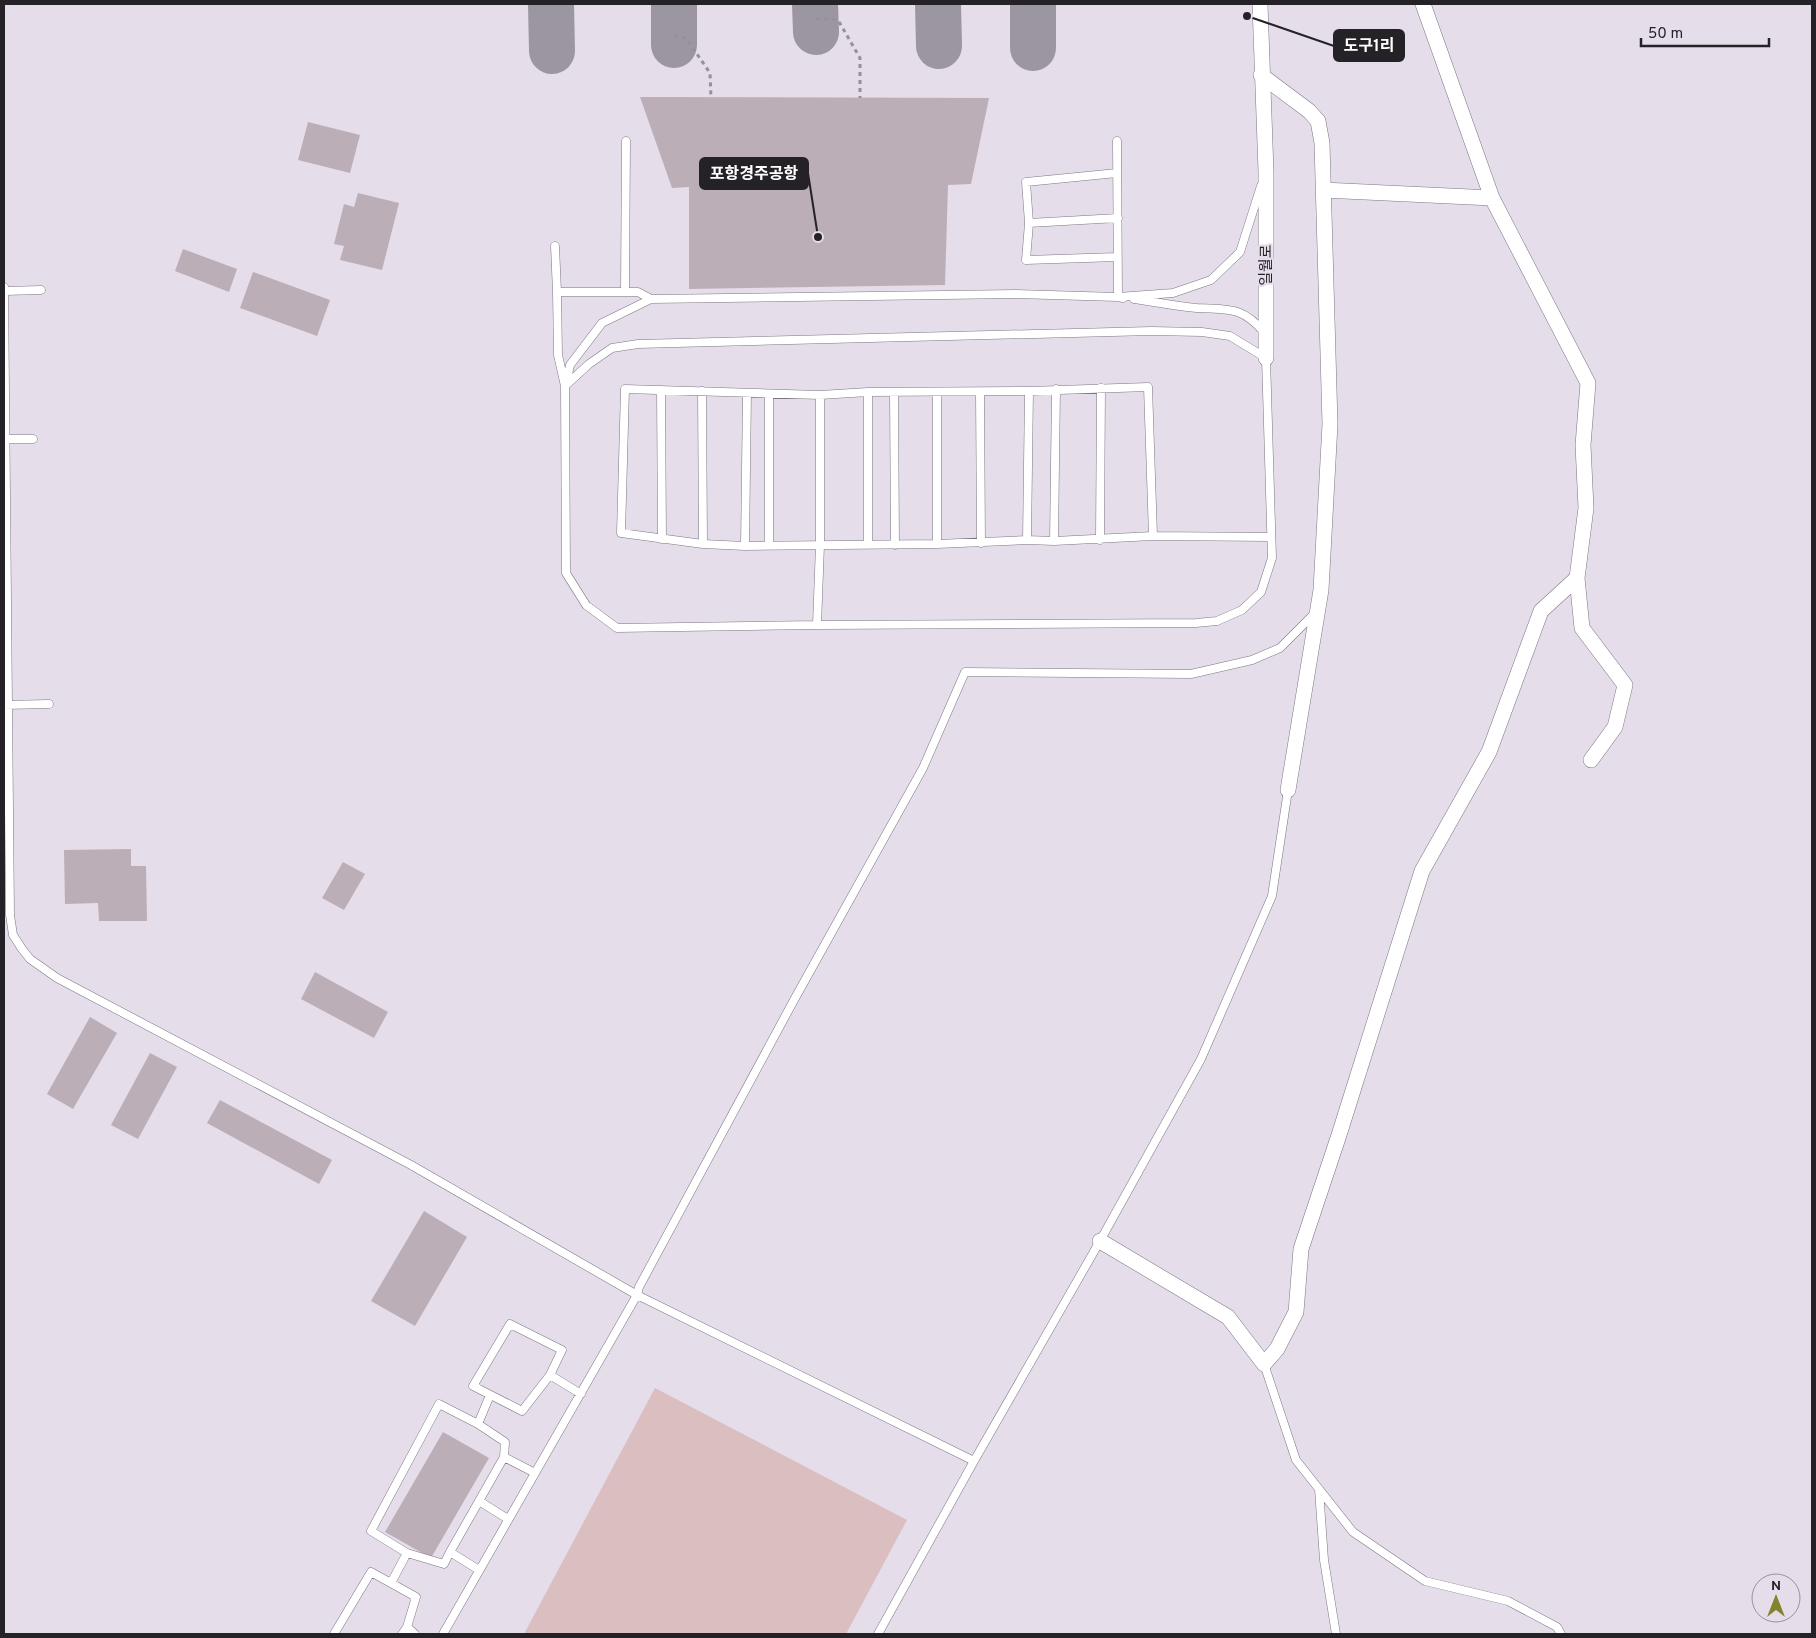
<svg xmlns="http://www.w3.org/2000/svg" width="1816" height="1638" font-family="Overpass,'Noto Sans KR',sans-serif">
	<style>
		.green { fill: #dabec0 }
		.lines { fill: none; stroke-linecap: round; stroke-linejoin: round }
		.taxiway { stroke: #9c96a0; stroke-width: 46 }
		.building { fill: #bcaeb6 }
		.service-casing { stroke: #7d7682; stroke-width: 9 }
		.minor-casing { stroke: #7d7682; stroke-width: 16 }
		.path { stroke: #96909a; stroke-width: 3; stroke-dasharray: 4 4; stroke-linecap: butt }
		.service { stroke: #fff; stroke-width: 8 }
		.minor { stroke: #fff; stroke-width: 15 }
		.labels { text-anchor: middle; stroke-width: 4.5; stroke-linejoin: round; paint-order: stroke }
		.street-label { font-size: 15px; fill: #252227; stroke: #e5ddea }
		.leader { fill: none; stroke: #252227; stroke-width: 2 }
		.callout-dot { fill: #252227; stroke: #e5ddea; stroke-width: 2 }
		.callout { fill: #252227; stroke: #252227; stroke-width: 2 }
		.callout-label { font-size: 16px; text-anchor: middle; font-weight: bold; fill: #fff }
	</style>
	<rect width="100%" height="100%" fill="#e5ddea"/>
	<path class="green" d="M655,1388L907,1520L846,1634H524Z"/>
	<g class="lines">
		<path class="taxiway" d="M551,4L552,51
			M674,4V45
			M815,4L816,32
			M938,4L939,46
			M1033,4V48"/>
	</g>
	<path class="building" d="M640,97L989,98L971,184L948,185L945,285L689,289V187L672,188Z
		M308,122L360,135L350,173L298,160Z
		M358,193L399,203L382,270L340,260L344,246L334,244L344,204L354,207Z
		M183,249L237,269L229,292L175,271Z
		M253,272L330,300L317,336L240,308Z
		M131,849V866H146L147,921H99L98,903L65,904L64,850Z
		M343,862L365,874L344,910L322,898Z
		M315,972L388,1012L374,1038L301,999Z
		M90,1017L117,1033L73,1109L47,1094Z
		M150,1053L177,1067L138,1139L111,1125Z
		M220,1100L332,1160L319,1184L207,1123Z
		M424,1211L467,1237L415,1326L371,1301Z
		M443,1432L489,1458L431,1558L385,1532Z"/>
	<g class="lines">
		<g class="service-casing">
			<path id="service" d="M1117,141L1118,297L1123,298
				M1117,173L1026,182L1029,223L1026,260L1117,257
				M1029,223L1118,218
				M555,246L557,292
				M4,287L10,915L13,935L22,949L30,959L57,978L411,1165L637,1295L974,1461
				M4,291L41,290
				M625,291L626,141
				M1134,299C1155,302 1176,306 1197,308C1229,310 1241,306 1264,332
				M566,384L570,365L602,323L651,299L1016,294L1118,297L1173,293L1211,280L1240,252L1261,186
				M565,386L589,364L612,348L638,344L1151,331L1202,332L1230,336L1266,358L1272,558L1261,592L1242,610L1217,621L1196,623L817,625L617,628L586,605L566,573L565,386L558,355L557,292H638L651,299
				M1148,387L1153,536L1054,541L1027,540L937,544L745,546L703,544L621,533L625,389L820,395L868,392L1029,391Z
				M661,390L662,539
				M702,391L703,544
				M868,392V544
				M980,392L981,543
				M894,393L895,545
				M4,439H33
				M1153,536L1271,537
				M1027,540L1029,391
				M1100,540L1101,388
				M1054,541L1056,389
				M937,544V393
				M769,545V394
				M745,546L747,393
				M817,625L820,545V395
				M4,705L49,704
				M510,1324L562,1350L550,1375L522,1411L473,1386Z
				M1264,1364L1296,1460L1353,1532L1425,1581L1508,1601L1557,1627L1561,1634
				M550,1375L581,1394
				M490,1395L478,1424L505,1442L504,1457
				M1319,1489L1324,1560L1336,1634
				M479,1501L508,1519
				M407,1553L371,1531L439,1404L478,1424
				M479,1570L450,1552L504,1457L535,1473
				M391,1583L407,1553L444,1564L450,1552
				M407,1627L415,1634
				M334,1634L371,1572L416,1597L407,1627L402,1634
				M443,1634L637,1295L639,1287L794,1000L923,768L965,672L1191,674L1252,660L1280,648L1315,613
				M878,1634L974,1461L1100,1241L1201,1059L1272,896L1288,790"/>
		</g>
		<g class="minor-casing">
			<path id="minor" d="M1260,4L1266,172V358
				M1261,75L1309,111L1318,121L1322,143L1330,424L1321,590L1288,790
				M1323,190L1492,198L1423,4
				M1492,198L1588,383L1583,445L1586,508L1577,578L1582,628L1625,685L1615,727L1591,760
				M1100,1241L1228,1317L1264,1364L1277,1349L1296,1312L1301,1249L1339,1135L1422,871L1489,752L1541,611L1577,578"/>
		</g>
		<path class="path" d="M816,19L838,20L860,58V98
			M674,36L686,38L710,73L711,98"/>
		<use href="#service" class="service"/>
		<use href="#minor" class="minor"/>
	</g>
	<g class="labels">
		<g class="street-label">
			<text transform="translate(1266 265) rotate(-90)" y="5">일월로</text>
		</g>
	</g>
	<path class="leader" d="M1247 16L1334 46M818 237L808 173"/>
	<g class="callout-dot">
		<circle cx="1247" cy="16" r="5"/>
		<circle cx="818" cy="237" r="5"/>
	</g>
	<g class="callout">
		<rect x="1334" y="30" width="70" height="31" rx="5"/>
		<rect x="700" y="158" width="108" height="31" rx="5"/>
	</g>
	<g class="callout-label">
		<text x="1369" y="51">도구1리</text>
		<text x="754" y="179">포항경주공항</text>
	</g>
	<rect width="1816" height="1638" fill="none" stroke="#252227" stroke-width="10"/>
	<g transform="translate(1776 1598)"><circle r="24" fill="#e5ddea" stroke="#98929c"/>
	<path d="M0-4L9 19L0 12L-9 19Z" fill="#83832c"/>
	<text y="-8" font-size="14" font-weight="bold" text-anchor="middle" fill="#252227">N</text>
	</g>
	<path d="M1641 38v8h128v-8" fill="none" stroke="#252227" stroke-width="2.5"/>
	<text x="1648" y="38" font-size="15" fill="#252227" stroke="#e5ddea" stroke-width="4" paint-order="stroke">50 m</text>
</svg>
